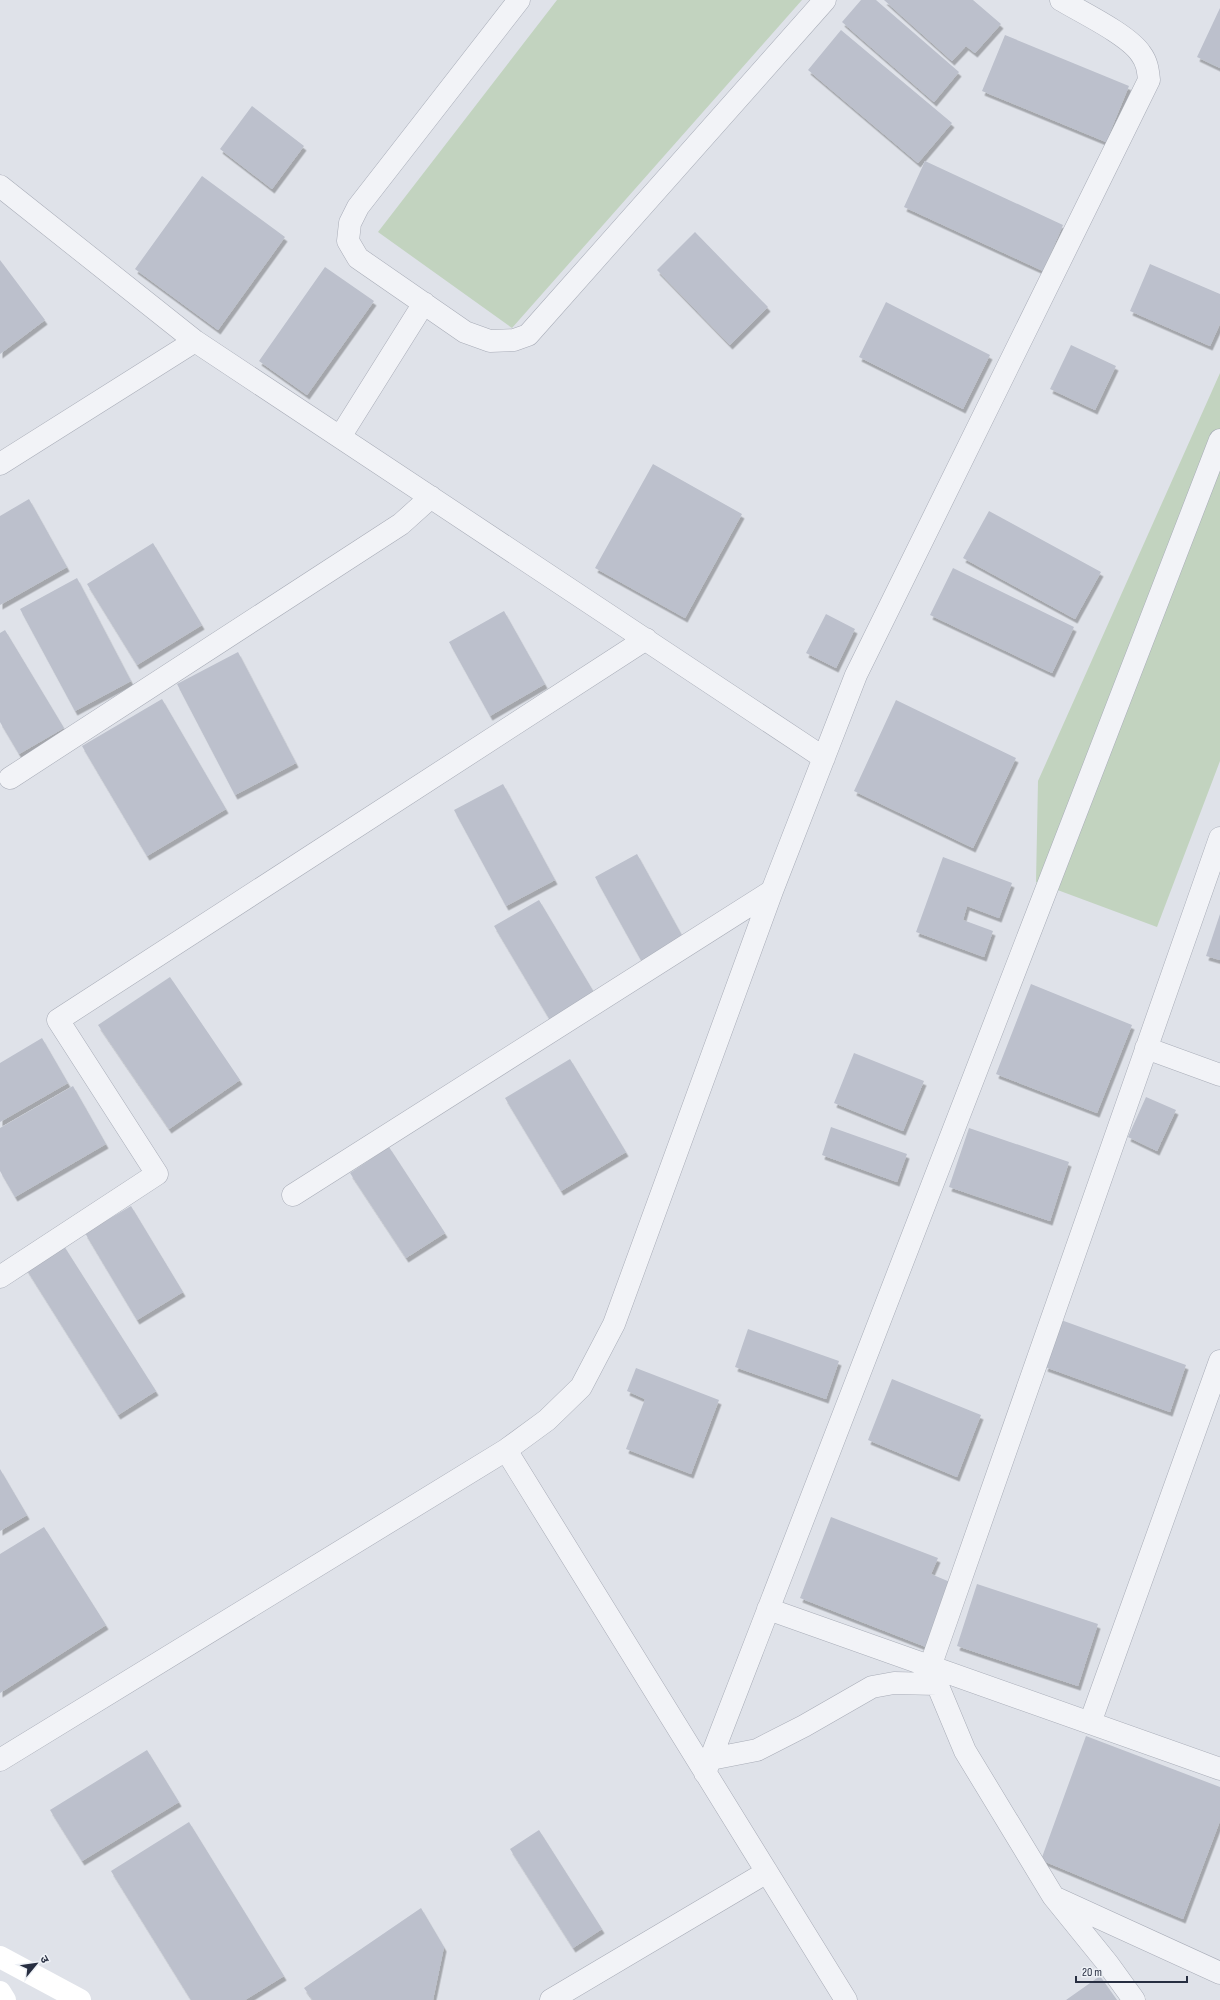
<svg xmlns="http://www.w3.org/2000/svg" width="1220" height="2000" font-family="'Sofia Sans Condensed','Noto Sans Devanagari',sans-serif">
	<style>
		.green { fill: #c2d3bf }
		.building { fill: #bcc0cc; filter: url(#shadow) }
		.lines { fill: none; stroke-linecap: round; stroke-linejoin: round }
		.street-casing { stroke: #a8acb7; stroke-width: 23 }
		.street { stroke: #f2f3f7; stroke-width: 22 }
		.secondary { stroke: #fff; stroke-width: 22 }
	</style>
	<defs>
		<filter id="shadow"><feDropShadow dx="2.5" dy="4.5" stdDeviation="0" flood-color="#0004"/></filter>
	</defs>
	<rect width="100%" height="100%" fill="#dfe2e9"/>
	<path class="green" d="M557,0H802L512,328L378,232Z
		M1220,373V761L1157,927L1036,882L1038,781Z"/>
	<path class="building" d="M861,0H876L959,72L934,102L842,22Z
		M884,0H973L1001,24L975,53L966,46L952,61Z
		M1220,8V68L1197,57Z
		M841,30L952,123L918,163L808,70Z
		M1005,35L1129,86L1106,142L982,91Z
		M252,106L304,146L272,189L220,149Z
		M925,161L1063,225L1043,271L904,207Z
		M202,176L285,237L218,330L135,269Z
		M695,232L768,307L730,345L657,270Z
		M0,260L45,320L0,354Z
		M1150,264L1220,294V324L1210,346L1130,311Z
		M325,267L374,301L307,395L259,361Z
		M886,302L990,355L963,409L859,357Z
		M1071,345L1116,366L1095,410L1050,389Z
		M653,464L742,514L685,618L595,568Z
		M29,499L67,567L0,605V516Z
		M989,511L1101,572L1075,619L963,558Z
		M153,543L202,625L137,665L87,584Z
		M953,568L1074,627L1052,673L930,615Z
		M77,578L131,681L75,711L20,609Z
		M504,611L545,684L490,716L449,642Z
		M826,614L855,629L836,668L806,653Z
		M5,630L64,728L19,754L0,722V633Z
		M238,652L296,763L235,795L177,684Z
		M162,699L226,809L147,856L82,746Z
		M896,700L1016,758L973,848L854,791Z
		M503,784L555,880L506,906L454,810Z
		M637,854L684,939L642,962L595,877Z
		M943,857L1012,883L999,918L967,906L963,920L993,931L984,957L916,932Z
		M539,900L595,994L550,1020L494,926Z
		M1220,914V960L1206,956Z
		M170,977L240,1080L169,1129L98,1025Z
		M1031,984L1132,1025L1097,1113L996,1074Z
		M42,1038L68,1083L0,1122V1063Z
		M854,1053L924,1081L903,1131L834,1103Z
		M570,1059L626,1152L561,1191L505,1098Z
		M73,1086L106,1144L15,1197L0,1171V1128Z
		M1146,1097L1176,1110L1157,1151L1128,1137Z
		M831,1127L907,1154L897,1182L822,1155Z
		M969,1128L1069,1162L1050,1221L949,1187Z
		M389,1147L445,1233L406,1258L350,1173Z
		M131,1206L183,1292L137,1320L85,1233Z
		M62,1243L156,1391L118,1415L25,1267Z
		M1061,1320L1186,1365L1170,1412L1045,1367Z
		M748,1329L839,1361L826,1399L735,1367Z
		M636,1368L719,1400L691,1474L626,1449L645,1399L627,1391Z
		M892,1379L981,1415L957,1477L868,1440Z
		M0,1469L27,1515L0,1531Z
		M831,1517L938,1558L931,1574L950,1582L926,1647L800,1598Z
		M44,1527L106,1625L0,1693V1554Z
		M977,1584L1098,1624L1078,1686L957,1646Z
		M1086,1736L1220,1787V1821L1183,1919L1041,1860Z
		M147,1750L179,1802L82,1861L50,1810Z
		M189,1822L284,1976L245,2000H191L111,1871Z
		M539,1830L602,1929L573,1948L510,1849Z
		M421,1908L444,1947L433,2000H313L304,1988Z
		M1100,1976L1117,2000H1066Z"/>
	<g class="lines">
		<g class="street-casing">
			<path id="street" d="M519,0L358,207L350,223L348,241L358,258L465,332L490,341L514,340L528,335L825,0
				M0,186L195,341L824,758
				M340,437L424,303
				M0,464L195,341
				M10,778L401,524L431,497
				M1146,1048L1220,1075
				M293,1195L772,891
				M0,1277L157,1174L58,1020L646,639
				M506,1450L846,2000
				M768,1609L1220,1769
				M1090,1723L1220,1361
				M711,1759L757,1750L804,1726L872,1687L894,1683L937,1684
				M0,1760L506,1450L547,1420L581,1387L614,1324L772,891L856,675L1149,80C1148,70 1147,62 1141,54C1129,35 1081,12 1061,0
				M705,1773L1220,440
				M1058,1899L1220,1973
				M551,2000L767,1872
				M1134,2000L1108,1964L1053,1896L965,1751L930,1667L1220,838"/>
		</g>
		<use href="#street" class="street"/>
		<path class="secondary" d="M0,1957L80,2000
			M0,1992L5,2000"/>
	</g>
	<g transform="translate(36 1964) rotate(61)" stroke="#eef1f6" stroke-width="3" paint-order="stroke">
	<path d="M0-3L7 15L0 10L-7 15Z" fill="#272e41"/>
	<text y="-6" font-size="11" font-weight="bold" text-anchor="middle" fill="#272e41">उ</text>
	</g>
	<path d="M1076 1976v6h111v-6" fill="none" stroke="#272e41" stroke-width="2"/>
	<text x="1082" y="1976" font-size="12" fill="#272e41" stroke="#eef1f6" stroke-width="3" paint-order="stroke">20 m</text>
</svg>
